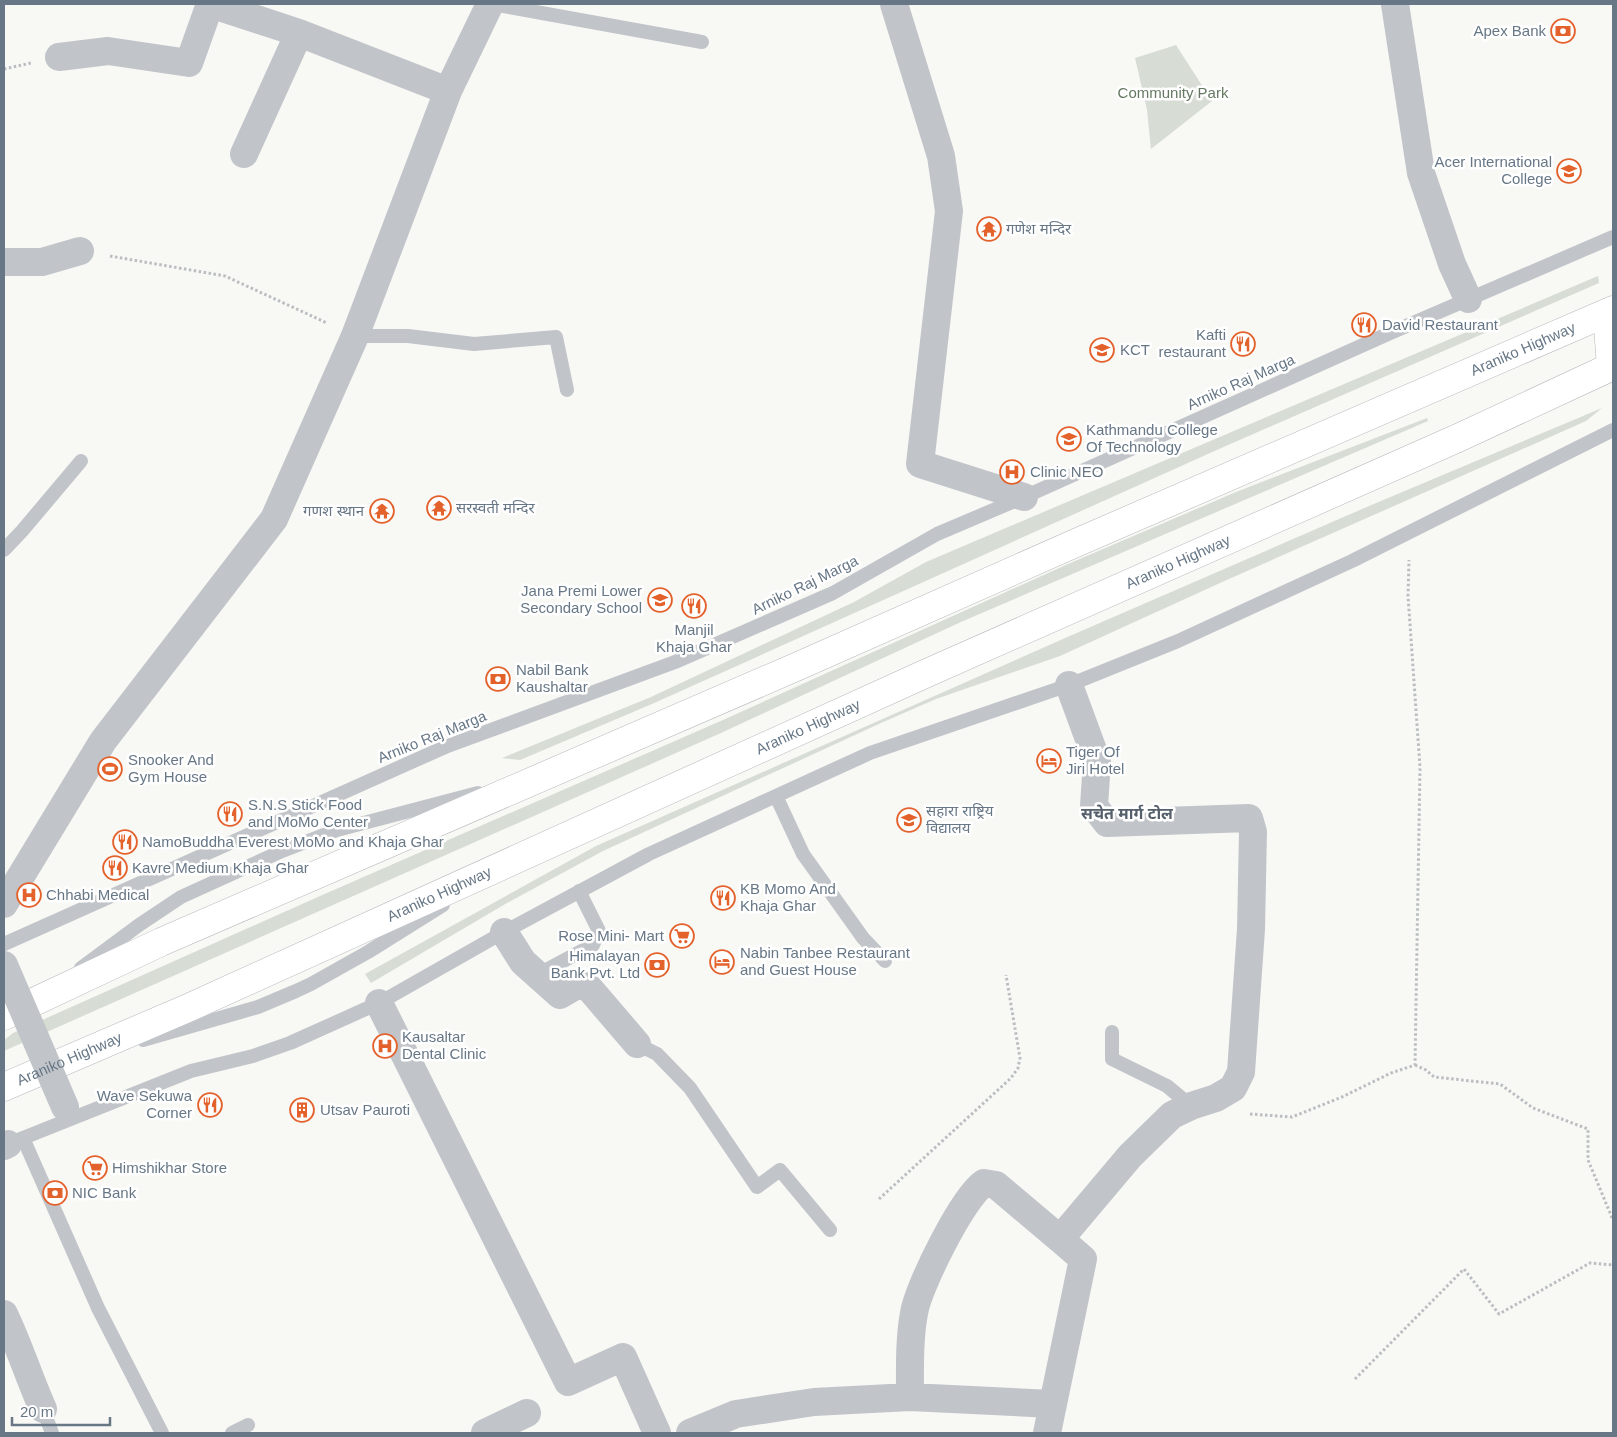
<svg xmlns="http://www.w3.org/2000/svg" width="1617" height="1437" font-family="Helvetica,'Noto Sans Devanagari',sans-serif">
	<style>
		.green { fill: #d7ddd5 }
		.lines { fill: none; stroke-linecap: round; stroke-linejoin: round }
		.highway-casing { stroke: #b5b8bc; stroke-width: 29 }
		.path { stroke: #bbbec1; stroke-width: 3; stroke-dasharray: 2.5 2.5; stroke-linecap: butt }
		.lane { stroke: #c1c5c9; stroke-width: 14 }
		.street { stroke: #c1c5c9; stroke-width: 28 }
		.highway { stroke: #fff; stroke-width: 28 }
		.street-bridge { stroke: #c1c5c9; stroke-width: 28 }
		.labels { text-anchor: middle; stroke-width: 5; stroke-linejoin: round; paint-order: stroke }
		.poi-label { font-size: 15px; fill: #677786; stroke: #fff; text-anchor: start }
		.park-label { font-size: 15px; fill: #657962; stroke: #fff }
		.street-label { font-size: 15px; fill: #677786; stroke: #fff }
		.neighbourhood-label { font-size: 16px; font-weight: bold; fill: #55606c; stroke: #fff }
	</style>
	<rect width="100%" height="100%" fill="#f8f8f5"/>
	<path class="green" d="M1176,45L1212,101L1151,149L1147,110L1135,58Z
		M1598,276L1599,283L1219,449L652,704L520,760L502,758L651,697L854,602L926,562Z
		M1602,408L1586,421L1220,583L1060,656L936,699L881,723L603,851L507,903L371,983L365,974L596,846L1072,635L1369,506Z
		M1427,418L1428,421L961,622L721,733L4,1051V1040L13,1033L320,896L723,720L1068,564L1236,492Z"/>
	<g class="lines">
		<g class="highway-casing">
			<g id="highway">
				<path d="M1607,314L1611,367"/>
				<path id="s1" d="M4,1016L161,942L796,667L1078,542L1613,310"/>
				<path id="s2" d="M4,1087L188,1008L927,673L1458,438L1613,366"/>
			</g>
		</g>
		<path class="path" d="M4,69L31,63
			M110,256L225,276L327,323
			M1415,1065L1426,1070L1434,1077L1500,1084L1533,1108L1588,1129V1160L1613,1220
			M1250,1114L1292,1117L1342,1097L1391,1073L1415,1065L1420,767L1408,596L1409,560
			M879,1199L1011,1078L1018,1068L1020,1058L1006,975
			M1355,1379L1464,1269L1499,1314L1590,1263L1613,1265"/>
		<path class="lane" d="M492,4L702,42
			M355,336H408L474,344L556,337L567,390
			M4,550L22,531L81,461
			M776,796L803,854L863,938L885,961
			M4,944L445,747L675,662L833,593L937,534L1024,497L1390,333L1613,237
			M81,968L139,925L181,897L282,851L337,830L478,793
			M537,975L593,945L599,931L579,891
			M1112,1032V1059L1167,1086L1191,1106
			M143,1040L258,1007L296,991L311,984L368,952L443,905
			M637,1044L657,1054L690,1088L757,1187L780,1170L830,1230
			M23,1138L98,1308L162,1433
			M8,1144L191,1071L253,1056L290,1043L379,1003L504,932L649,854L870,753L1069,685L1178,641L1352,561L1613,430
			M43,1409L52,1433
			M232,1433L248,1425"/>
		<path class="street" d="M210,4L299,33
			M894,4L941,156L949,211L920,464L1024,497
			M1395,4L1421,173L1452,264L1468,299
			M59,57L108,51L189,63L210,4
			M244,154L299,33L448,91
			M4,262H42L80,251
			M4,904L103,741L274,519L355,336L448,91L490,4
			M504,932L523,962L560,995L579,984L590,989L637,1044
			M379,1003L568,1382L623,1357L657,1433
			M4,1146L8,1144
			M4,1314C19,1345 29,1378 43,1409
			M910,1397C910,1369 909,1341 914,1313C918,1287 963,1197 984,1183L996,1185L1060,1239
			M485,1433L527,1413
			M690,1433L736,1414L814,1402L910,1397L1052,1404
			M1047,1433L1083,1259L1060,1239L1130,1156L1172,1115L1191,1106L1216,1098L1233,1088L1241,1072L1251,929L1253,832L1249,818L1107,823L1094,806L1097,761L1069,685"/>
		<use href="#highway" class="highway"/>
		<path class="street-bridge" d="M4,965L65,1107"/>
	</g>
	<defs>
		<g id="bank-ring" transform="scale(1.25)"><circle r="9.5" fill="#fff" stroke="#e3612b" stroke-width="1.5"/><path d="M-6-4H6V4H-6ZM0-2.3a2.3 2.3 0 1 0 0 4.6a2.3 2.3 0 1 0 0-4.6Z" fill="#e3612b"/></g>
		<g id="university-ring" transform="scale(1.25)"><circle r="9.5" fill="#fff" stroke="#e3612b" stroke-width="1.5"/><path d="M0-5L7-2L0 1L-7-2ZM-4 1L0 2.5L4 1V4Q0 6-4 4Z" fill="#e3612b"/></g>
		<g id="temple-ring" transform="scale(1.25)"><circle r="9.5" fill="#fff" stroke="#e3612b" stroke-width="1.5"/><path d="M0-6L5-2H3V0L6.5 2.5H4V6H1.5V3h-3V6H-4V2.5H-6.5L-3 0V-2H-5Z" fill="#e3612b"/></g>
		<g id="restaurant-ring" transform="scale(1.25)"><circle r="9.5" fill="#fff" stroke="#e3612b" stroke-width="1.5"/><path d="M-5-6h1v4h1v-4h1v4h1v-4h1v5L-1.5 .5V6h-2V.5L-5-1ZM5-6V6H3V1.5H1.5Q1.5-4 5-6Z" fill="#e3612b"/></g>
		<g id="hospital-ring" transform="scale(1.25)"><circle r="9.5" fill="#fff" stroke="#e3612b" stroke-width="1.5"/><path d="M-5-5h3v3.5h4V-5h3V5h-3V1.5h-4V5h-3Z" fill="#e3612b"/></g>
		<g id="school-ring" transform="scale(1.25)"><circle r="9.5" fill="#fff" stroke="#e3612b" stroke-width="1.5"/><path d="M0-5L7-2L0 1L-7-2ZM-4 1L0 2.5L4 1V4Q0 6-4 4Z" fill="#e3612b"/></g>
		<g id="hotel-ring" transform="scale(1.25)"><circle r="9.5" fill="#fff" stroke="#e3612b" stroke-width="1.5"/><path d="M-6-4.5h1.5V1H6V5H4.5V3h-9V5H-6ZM-4 0a1.8 1.8 0 1 1 3.6 0ZM.5 0V-2.5h3Q6-2.5 6 0Z" fill="#e3612b"/></g>
		<g id="stadium-ring" transform="scale(1.25)"><circle r="9.5" fill="#fff" stroke="#e3612b" stroke-width="1.5"/><path d="M0-5a6.5 5 0 1 0 0 10a6.5 5 0 1 0 0-10ZM-3.5-1.8h7v3.6h-7Z" fill="#e3612b"/></g>
		<g id="supermarket-ring" transform="scale(1.25)"><circle r="9.5" fill="#fff" stroke="#e3612b" stroke-width="1.5"/><path d="M-6-5.5h2.5l.6 2H6L4.5 2H-2.5L-4.4-4H-6ZM-1.5 3.2a1.3 1.3 0 1 0 .1 0ZM3 3.2a1.3 1.3 0 1 0 .1 0Z" fill="#e3612b"/></g>
		<g id="building-ring" transform="scale(1.25)"><circle r="9.5" fill="#fff" stroke="#e3612b" stroke-width="1.5"/><path d="M-4-6H4V6H1V3H-1V6H-4ZM-2.5-4.3h1.7v1.8h-1.7ZM.8-4.3h1.7v1.8H.8ZM-2.5-1h1.7V.8h-1.7ZM.8-1h1.7V.8H.8Z" fill="#e3612b"/></g>
	</defs>
	<g fill-rule="evenodd">
		<use href="#bank-ring" x="1563" y="31"/>
		<use href="#university-ring" x="1569" y="171"/>
		<use href="#temple-ring" x="989" y="229"/>
		<use href="#restaurant-ring" x="1364" y="325"/>
		<use href="#restaurant-ring" x="1243" y="344"/>
		<use href="#university-ring" x="1102" y="350"/>
		<use href="#university-ring" x="1069" y="439"/>
		<use href="#hospital-ring" x="1012" y="472"/>
		<use href="#temple-ring" x="439" y="508"/>
		<use href="#temple-ring" x="382" y="511"/>
		<use href="#school-ring" x="660" y="600"/>
		<use href="#restaurant-ring" x="694" y="606"/>
		<use href="#bank-ring" x="498" y="679"/>
		<use href="#hotel-ring" x="1049" y="761"/>
		<use href="#stadium-ring" x="110" y="769"/>
		<use href="#restaurant-ring" x="230" y="814"/>
		<use href="#school-ring" x="909" y="820"/>
		<use href="#restaurant-ring" x="125" y="842"/>
		<use href="#restaurant-ring" x="115" y="868"/>
		<use href="#hospital-ring" x="29" y="895"/>
		<use href="#restaurant-ring" x="723" y="898"/>
		<use href="#supermarket-ring" x="682" y="936"/>
		<use href="#hotel-ring" x="722" y="962"/>
		<use href="#bank-ring" x="657" y="965"/>
		<use href="#hospital-ring" x="385" y="1046"/>
		<use href="#restaurant-ring" x="210" y="1105"/>
		<use href="#building-ring" x="302" y="1110"/>
		<use href="#supermarket-ring" x="95" y="1168"/>
		<use href="#bank-ring" x="55" y="1193"/>
	</g>
	<g class="labels">
		<g class="poi-label">
			<text x="1546" y="36" text-anchor="end">Apex Bank</text>
			<text x="1552" y="167" text-anchor="end">Acer International<tspan x="1552" dy="17">College</tspan></text>
			<text x="1006" y="234">गणेश मन्दिर</text>
			<text x="1382" y="330">David Restaurant</text>
			<text x="1226" y="340" text-anchor="end">Kafti<tspan x="1226" dy="17">restaurant</tspan></text>
			<text x="1120" y="355">KCT</text>
			<text x="1086" y="435">Kathmandu College<tspan x="1086" dy="17">Of Technology</tspan></text>
			<text x="1030" y="477">Clinic NEO</text>
			<text x="456" y="513">सरस्वती मन्दिर</text>
			<text x="364" y="516" text-anchor="end">गणश स्थान</text>
			<text x="642" y="596" text-anchor="end">Jana Premi Lower<tspan x="642" dy="17">Secondary School</tspan></text>
			<text x="694" y="635" text-anchor="middle">Manjil<tspan x="694" dy="17">Khaja Ghar</tspan></text>
			<text x="516" y="675">Nabil Bank<tspan x="516" dy="17">Kaushaltar</tspan></text>
			<text x="1066" y="757">Tiger Of<tspan x="1066" dy="17">Jiri Hotel</tspan></text>
			<text x="128" y="765">Snooker And<tspan x="128" dy="17">Gym House</tspan></text>
			<text x="248" y="810">S.N.S Stick Food<tspan x="248" dy="17">and MoMo Center</tspan></text>
			<text x="926" y="816">सहारा राष्ट्रिय<tspan x="926" dy="17">विद्यालय</tspan></text>
			<text x="142" y="847">NamoBuddha Everest MoMo and Khaja Ghar</text>
			<text x="132" y="873">Kavre Medium Khaja Ghar</text>
			<text x="740" y="894">KB Momo And<tspan x="740" dy="17">Khaja Ghar</tspan></text>
			<text x="46" y="900">Chhabi Medical</text>
			<text x="664" y="941" text-anchor="end">Rose Mini- Mart</text>
			<text x="740" y="958">Nabin Tanbee Restaurant<tspan x="740" dy="17">and Guest House</tspan></text>
			<text x="640" y="961" text-anchor="end">Himalayan<tspan x="640" dy="17">Bank Pvt. Ltd</tspan></text>
			<text x="402" y="1042">Kausaltar<tspan x="402" dy="17">Dental Clinic</tspan></text>
			<text x="192" y="1101" text-anchor="end">Wave Sekuwa<tspan x="192" dy="17">Corner</tspan></text>
			<text x="320" y="1115">Utsav Pauroti</text>
			<text x="112" y="1173">Himshikhar Store</text>
			<text x="72" y="1198">NIC Bank</text>
		</g>
		<g class="park-label">
			<text x="1173" y="98">Community Park</text>
		</g>
		<g class="street-label">
			<text dy="5" stroke="none"><textPath href="#s1" startOffset="1659">Araniko Highway</textPath></text>
			<text transform="translate(1241 382) rotate(-24)" y="5">Arniko Raj Marga</text>
			<text dy="5" stroke="none"><textPath href="#s2" startOffset="1286">Araniko Highway</textPath></text>
			<text transform="translate(805 585) rotate(-26)" y="5">Arniko Raj Marga</text>
			<text dy="5" stroke="none"><textPath href="#s2" startOffset="881">Araniko Highway</textPath></text>
			<text transform="translate(432 737) rotate(-22)" y="5">Arniko Raj Marga</text>
			<text dy="5" stroke="none"><textPath href="#s2" startOffset="476">Araniko Highway</textPath></text>
			<text dy="5" stroke="none"><textPath href="#s2" startOffset="71">Araniko Highway</textPath></text>
		</g>
		<g class="neighbourhood-label">
			<text x="1127" y="819">सचेत मार्ग टोल</text>
		</g>
	</g>
	<rect width="1617" height="1437" fill="none" stroke="#677786" stroke-width="10"/>
	<path d="M12 1417v8h98v-8" fill="none" stroke="#677786" stroke-width="2.5"/>
	<text x="20" y="1417" font-size="15" fill="#677786" stroke="#ffffff" stroke-width="4" paint-order="stroke">20 m</text>
</svg>
